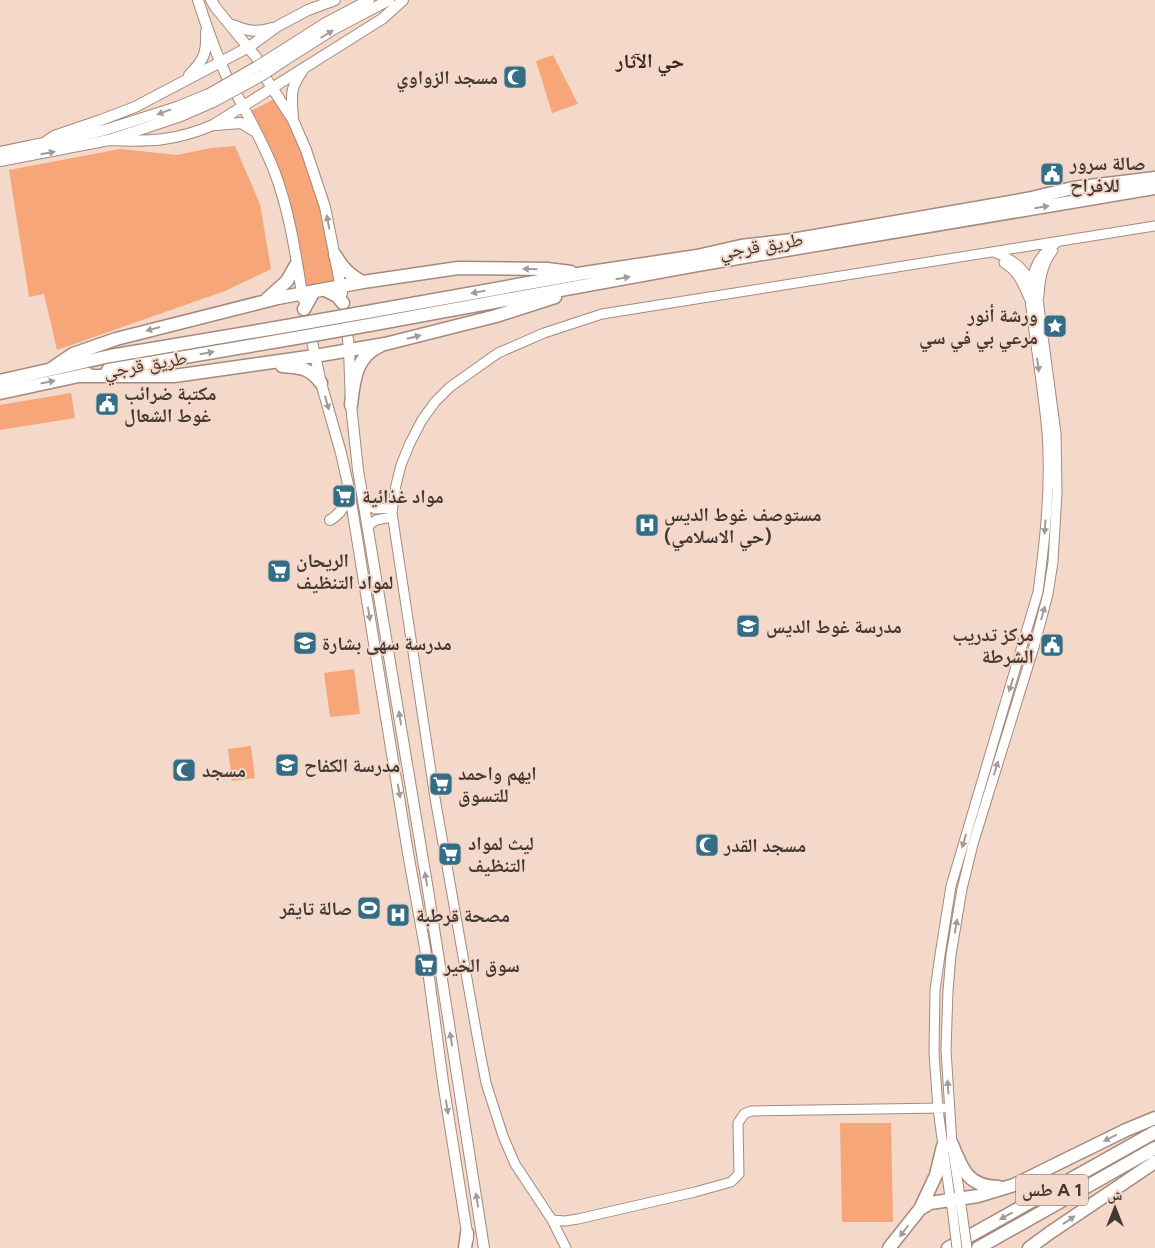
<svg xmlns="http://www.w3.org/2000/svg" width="1155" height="1248" font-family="Figtree,'Noto Naskh Arabic',sans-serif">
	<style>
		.green { fill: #f6a679 }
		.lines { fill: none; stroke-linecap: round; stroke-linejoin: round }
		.minor-casing { stroke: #a48a7d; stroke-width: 11 }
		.major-casing { stroke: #a48a7d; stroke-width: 12 }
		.highway-casing { stroke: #a48a7d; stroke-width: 15 }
		.minor { stroke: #fff; stroke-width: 9 }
		.major { stroke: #fff; stroke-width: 10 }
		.highway { stroke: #fff; stroke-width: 12 }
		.minor-bridge-casing { stroke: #a48a7d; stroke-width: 11; stroke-linecap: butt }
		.major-bridge-casing { stroke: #a48a7d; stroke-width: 12; stroke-linecap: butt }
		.highway-bridge-casing { stroke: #a48a7d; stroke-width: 15; stroke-linecap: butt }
		.minor-bridge { stroke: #fff; stroke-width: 9 }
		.major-bridge { stroke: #fff; stroke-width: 10 }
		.highway-bridge { stroke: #fff; stroke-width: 12 }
		.oneway { fill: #a19c98 }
		.labels { text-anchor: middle; stroke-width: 4; stroke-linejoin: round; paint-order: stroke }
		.shield { fill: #f4d8c9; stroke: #78685f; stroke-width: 1 }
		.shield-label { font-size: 18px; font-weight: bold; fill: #433832 }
		.poi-label { font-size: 19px; font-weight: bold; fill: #433832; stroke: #f4d8c9; text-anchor: start }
		.street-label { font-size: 19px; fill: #433832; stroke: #f4d8c9 }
		.neighbourhood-label { font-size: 20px; font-weight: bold; fill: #3a261a; stroke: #f4d8c9 }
	</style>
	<rect width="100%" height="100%" fill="#f4d8c9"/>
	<path class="green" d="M553,55L578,104L552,113L536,61Z
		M276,98L291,124L321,198L336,282L305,288L287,199L249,112Z
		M235,146L260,204L271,269L225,291L57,350L44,294L29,297L9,170L120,149L177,155L211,148Z
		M71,393L75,418L0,430V405Z
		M354,669L360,714L330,717L324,673Z
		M251,746L255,778L232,781L228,749Z
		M840,1123H891L893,1222H842Z"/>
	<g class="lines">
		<g class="minor-casing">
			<path id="minor" d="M1004,263C1018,271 1023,284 1029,298
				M1039,296C1040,279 1042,265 1053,250
				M364,504L375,509L392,508
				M368,526L376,520L392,517
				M961,1203L952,1144L946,1050L948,991L951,955L962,889L973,844L1034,647L1048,594L1053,562L1057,492L1056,433L1038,299C1029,274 1020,262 994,252
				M951,1205L938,1109L934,1053L935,990L940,955L951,886L1038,592C1045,540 1051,485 1047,432C1043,388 1035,343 1030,299C1032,274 1034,259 1056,243
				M552,1220L565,1221L578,1219L695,1192L731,1182L739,1174L738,1123L744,1114L751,1111L943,1108
				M566,1248L552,1220L515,1164L503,1136L486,1083L478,1041L435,798L392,513L396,485L401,465L410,443L422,420L435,402L450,387L498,353L544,333L602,314L1155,226"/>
		</g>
		<g class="major-casing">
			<path id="major" d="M198,0C206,25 215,51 226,75C243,107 262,139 275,173C290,213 296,257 303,299
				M211,0L216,8L256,57L267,80L293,120L306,150L325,207L342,293
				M233,25C247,31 257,33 272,28
				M280,52L324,24L369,0
				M285,60L334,29L389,0
				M189,75C204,60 207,53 206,32
				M293,117C291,96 290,87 303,70
				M216,125L241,123L254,131
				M109,140C149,142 176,141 213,125L382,19L403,0
				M41,145L54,136L101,120L135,107L249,47L278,26L308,10L335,0
				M0,152L105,130L177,107L209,94
				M0,161L109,140L181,116L213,102
				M346,322L349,349L351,405L358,470L428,890L484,1248
				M309,328L321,383L341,453L349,489L408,853L425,948L443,1082L468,1239
				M330,520C342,513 345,505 349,492"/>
		</g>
		<g class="highway-casing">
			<path id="highway" d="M335,255C343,268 349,275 363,282
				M325,290L337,296L343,303
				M267,299L287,281L296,265
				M304,309L314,291
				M367,312L584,273L697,256L741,246L792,240L1027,199L1073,188L1155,178
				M369,325L697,265L1155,188
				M282,366C301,368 309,367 321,383
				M51,369L73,354L116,339L278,298L363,282L458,268L547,269L571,272
				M108,370L290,339
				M79,376H174L315,356L385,344L496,316L555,297
				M0,381L110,356L287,326
				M0,393L88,374
				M351,405C354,381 355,357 380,346
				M952,1144C962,1169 968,1187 999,1187
				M920,1209L936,1175L943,1146
				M465,1248L467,1233
				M889,1248L920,1209L930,1203L978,1196L1014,1185L1126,1130L1155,1118
				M948,1248L1155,1132
				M978,1248L1155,1148
				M1029,1248L1051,1232L1155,1162"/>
		</g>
		<use href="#minor" class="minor"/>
		<use href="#major" class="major"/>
		<use href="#highway" class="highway"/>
		<g class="minor-bridge-casing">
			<path id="minor-bridge" d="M961,1205L967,1248
				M952,1207L957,1248"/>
		</g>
		<g class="major-bridge-casing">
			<path id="major-bridge" d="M209,94L256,67L280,52
				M213,102L261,76L285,60"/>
		</g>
		<g class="highway-bridge-casing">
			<path id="highway-bridge" d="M287,326L367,312
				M290,339L369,325"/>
		</g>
		<use href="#minor-bridge" class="minor-bridge"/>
		<use href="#major-bridge" class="major-bridge"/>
		<use href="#highway-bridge" class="highway-bridge"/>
	</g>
	<defs><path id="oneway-solid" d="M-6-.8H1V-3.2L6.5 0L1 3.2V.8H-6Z" transform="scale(1.25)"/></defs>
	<g class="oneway">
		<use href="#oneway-solid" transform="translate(327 34) rotate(-32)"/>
		<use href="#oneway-solid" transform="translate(164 112) rotate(160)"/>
		<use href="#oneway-solid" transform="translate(48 153) rotate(-10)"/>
		<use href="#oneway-solid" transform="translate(1042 207) rotate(-9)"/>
		<use href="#oneway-solid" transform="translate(328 222) rotate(-101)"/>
		<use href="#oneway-solid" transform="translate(530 269) rotate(-179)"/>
		<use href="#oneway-solid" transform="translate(623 278) rotate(-10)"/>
		<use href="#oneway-solid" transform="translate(478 292) rotate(170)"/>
		<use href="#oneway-solid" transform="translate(153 329) rotate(165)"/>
		<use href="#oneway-solid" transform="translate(414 337) rotate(-14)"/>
		<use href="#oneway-solid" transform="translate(207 353) rotate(-10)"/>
		<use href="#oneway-solid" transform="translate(1038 365) rotate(83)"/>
		<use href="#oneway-solid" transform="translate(48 382) rotate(-12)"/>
		<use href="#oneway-solid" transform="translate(327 403) rotate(74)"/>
		<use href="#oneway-solid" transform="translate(1045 527) rotate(94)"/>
		<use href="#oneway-solid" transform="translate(1043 613) rotate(-75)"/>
		<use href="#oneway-solid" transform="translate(369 614) rotate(81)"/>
		<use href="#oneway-solid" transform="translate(1011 685) rotate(107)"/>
		<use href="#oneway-solid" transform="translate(400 718) rotate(-99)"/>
		<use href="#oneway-solid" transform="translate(996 768) rotate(-73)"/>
		<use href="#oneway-solid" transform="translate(399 791) rotate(80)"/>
		<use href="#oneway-solid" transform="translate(964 841) rotate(106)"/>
		<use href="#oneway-solid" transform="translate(426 879) rotate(-99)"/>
		<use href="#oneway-solid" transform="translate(956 926) rotate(-81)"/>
		<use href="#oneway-solid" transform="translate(451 1039) rotate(-99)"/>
		<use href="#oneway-solid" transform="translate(948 1087) rotate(-94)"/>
		<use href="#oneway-solid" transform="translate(447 1107) rotate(81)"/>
		<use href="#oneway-solid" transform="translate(1110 1138) rotate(154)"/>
		<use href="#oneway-solid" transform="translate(477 1200) rotate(-99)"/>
		<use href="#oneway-solid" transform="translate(1006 1216) rotate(151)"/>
		<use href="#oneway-solid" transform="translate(1069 1220) rotate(-34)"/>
		<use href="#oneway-solid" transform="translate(904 1231) rotate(127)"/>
	</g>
	<defs>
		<g id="mosque-square" transform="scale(1.25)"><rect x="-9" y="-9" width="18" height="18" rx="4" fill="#346d86" stroke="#f4d8c9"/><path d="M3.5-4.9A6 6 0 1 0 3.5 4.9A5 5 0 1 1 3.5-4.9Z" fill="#fff"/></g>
		<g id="civic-square" transform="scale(1.25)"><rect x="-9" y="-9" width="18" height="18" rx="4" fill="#346d86" stroke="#f4d8c9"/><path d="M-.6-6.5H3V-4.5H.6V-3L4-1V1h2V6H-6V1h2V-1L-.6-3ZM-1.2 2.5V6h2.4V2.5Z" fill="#fff"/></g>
		<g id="sight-square" transform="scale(1.25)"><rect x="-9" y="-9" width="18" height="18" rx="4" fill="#346d86" stroke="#f4d8c9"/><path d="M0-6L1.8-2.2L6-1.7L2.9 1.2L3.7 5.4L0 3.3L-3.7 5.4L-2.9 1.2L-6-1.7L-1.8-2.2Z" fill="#fff"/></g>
		<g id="supermarket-square" transform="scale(1.25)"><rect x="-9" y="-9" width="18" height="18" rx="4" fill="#346d86" stroke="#f4d8c9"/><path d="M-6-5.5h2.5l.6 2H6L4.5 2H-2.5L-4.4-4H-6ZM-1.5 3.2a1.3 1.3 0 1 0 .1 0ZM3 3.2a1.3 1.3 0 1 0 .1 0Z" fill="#fff"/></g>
		<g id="hospital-square" transform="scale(1.25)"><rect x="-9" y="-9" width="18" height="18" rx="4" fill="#346d86" stroke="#f4d8c9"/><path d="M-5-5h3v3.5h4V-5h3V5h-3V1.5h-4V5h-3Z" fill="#fff"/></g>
		<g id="school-square" transform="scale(1.25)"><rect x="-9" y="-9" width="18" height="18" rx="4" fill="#346d86" stroke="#f4d8c9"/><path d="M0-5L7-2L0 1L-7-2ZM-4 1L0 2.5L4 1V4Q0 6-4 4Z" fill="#fff"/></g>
		<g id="stadium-square" transform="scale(1.25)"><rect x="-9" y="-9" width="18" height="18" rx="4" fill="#346d86" stroke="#f4d8c9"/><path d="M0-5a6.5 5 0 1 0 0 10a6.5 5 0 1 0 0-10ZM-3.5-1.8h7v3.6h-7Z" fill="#fff"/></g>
	</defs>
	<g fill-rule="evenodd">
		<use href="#mosque-square" x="515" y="77"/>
		<use href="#civic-square" x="1052" y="174"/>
		<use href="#sight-square" x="1055" y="326"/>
		<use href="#civic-square" x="107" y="404"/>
		<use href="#supermarket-square" x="344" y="496"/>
		<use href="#hospital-square" x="647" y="525"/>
		<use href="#supermarket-square" x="279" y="571"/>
		<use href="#school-square" x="748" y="626"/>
		<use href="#school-square" x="305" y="643"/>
		<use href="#civic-square" x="1052" y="645"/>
		<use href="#school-square" x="287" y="765"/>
		<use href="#mosque-square" x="184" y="770"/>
		<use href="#supermarket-square" x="441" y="784"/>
		<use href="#mosque-square" x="707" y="845"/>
		<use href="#supermarket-square" x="450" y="854"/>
		<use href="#stadium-square" x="369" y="908"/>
		<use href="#hospital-square" x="398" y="915"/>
		<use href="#supermarket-square" x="426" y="965"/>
	</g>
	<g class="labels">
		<rect class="shield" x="1016" y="1174.5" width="72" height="31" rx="4"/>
		<g class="shield-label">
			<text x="1052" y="1196">طس A 1</text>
		</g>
		<g class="poi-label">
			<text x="498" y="84" text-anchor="end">مسجد الزواوي</text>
			<text x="1070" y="170">صالة سرور<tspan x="1070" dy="22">للافراح</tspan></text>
			<text x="1038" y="322" text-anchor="end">ورشة أنور<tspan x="1038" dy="22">مرعي بي في سي</tspan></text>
			<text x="124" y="400">مكتبة ضرائب<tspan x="124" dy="22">غوط الشعال</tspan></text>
			<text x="362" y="503">مواد غذائية</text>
			<text x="664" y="521">مستوصف غوط الديس<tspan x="664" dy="22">(حي الاسلامي)</tspan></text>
			<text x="296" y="567">الريحان<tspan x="296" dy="22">لمواد التنظيف</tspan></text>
			<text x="766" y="633">مدرسة غوط الديس</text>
			<text x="1034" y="641" text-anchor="end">مركز تدريب<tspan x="1034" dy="22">الشرطة</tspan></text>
			<text x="322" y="650">مدرسة سهى بشارة</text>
			<text x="304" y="772">مدرسة الكفاح</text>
			<text x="202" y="777">مسجد</text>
			<text x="458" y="780">ايهم واحمد<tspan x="458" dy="22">للتسوق</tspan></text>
			<text x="468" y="850">ليث لمواد<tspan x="468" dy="22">التنظيف</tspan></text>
			<text x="724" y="852">مسجد القدر</text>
			<text x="352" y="915" text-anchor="end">صالة تايقر</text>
			<text x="416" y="922">مصحة قرطبة</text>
			<text x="444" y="972">سوق الخير</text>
		</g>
		<g class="street-label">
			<text transform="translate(761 245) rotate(-9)" y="7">طريق قرجي</text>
			<text transform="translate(145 364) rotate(-10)" y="7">طريق قرجي</text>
		</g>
		<g class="neighbourhood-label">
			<text x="650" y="68">حي الآثار</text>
		</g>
	</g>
	<g transform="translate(1115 1208)" stroke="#f4d8c9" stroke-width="4" paint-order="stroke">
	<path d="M0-4L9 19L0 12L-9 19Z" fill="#433832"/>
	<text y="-8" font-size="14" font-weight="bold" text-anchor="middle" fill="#433832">ش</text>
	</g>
</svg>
